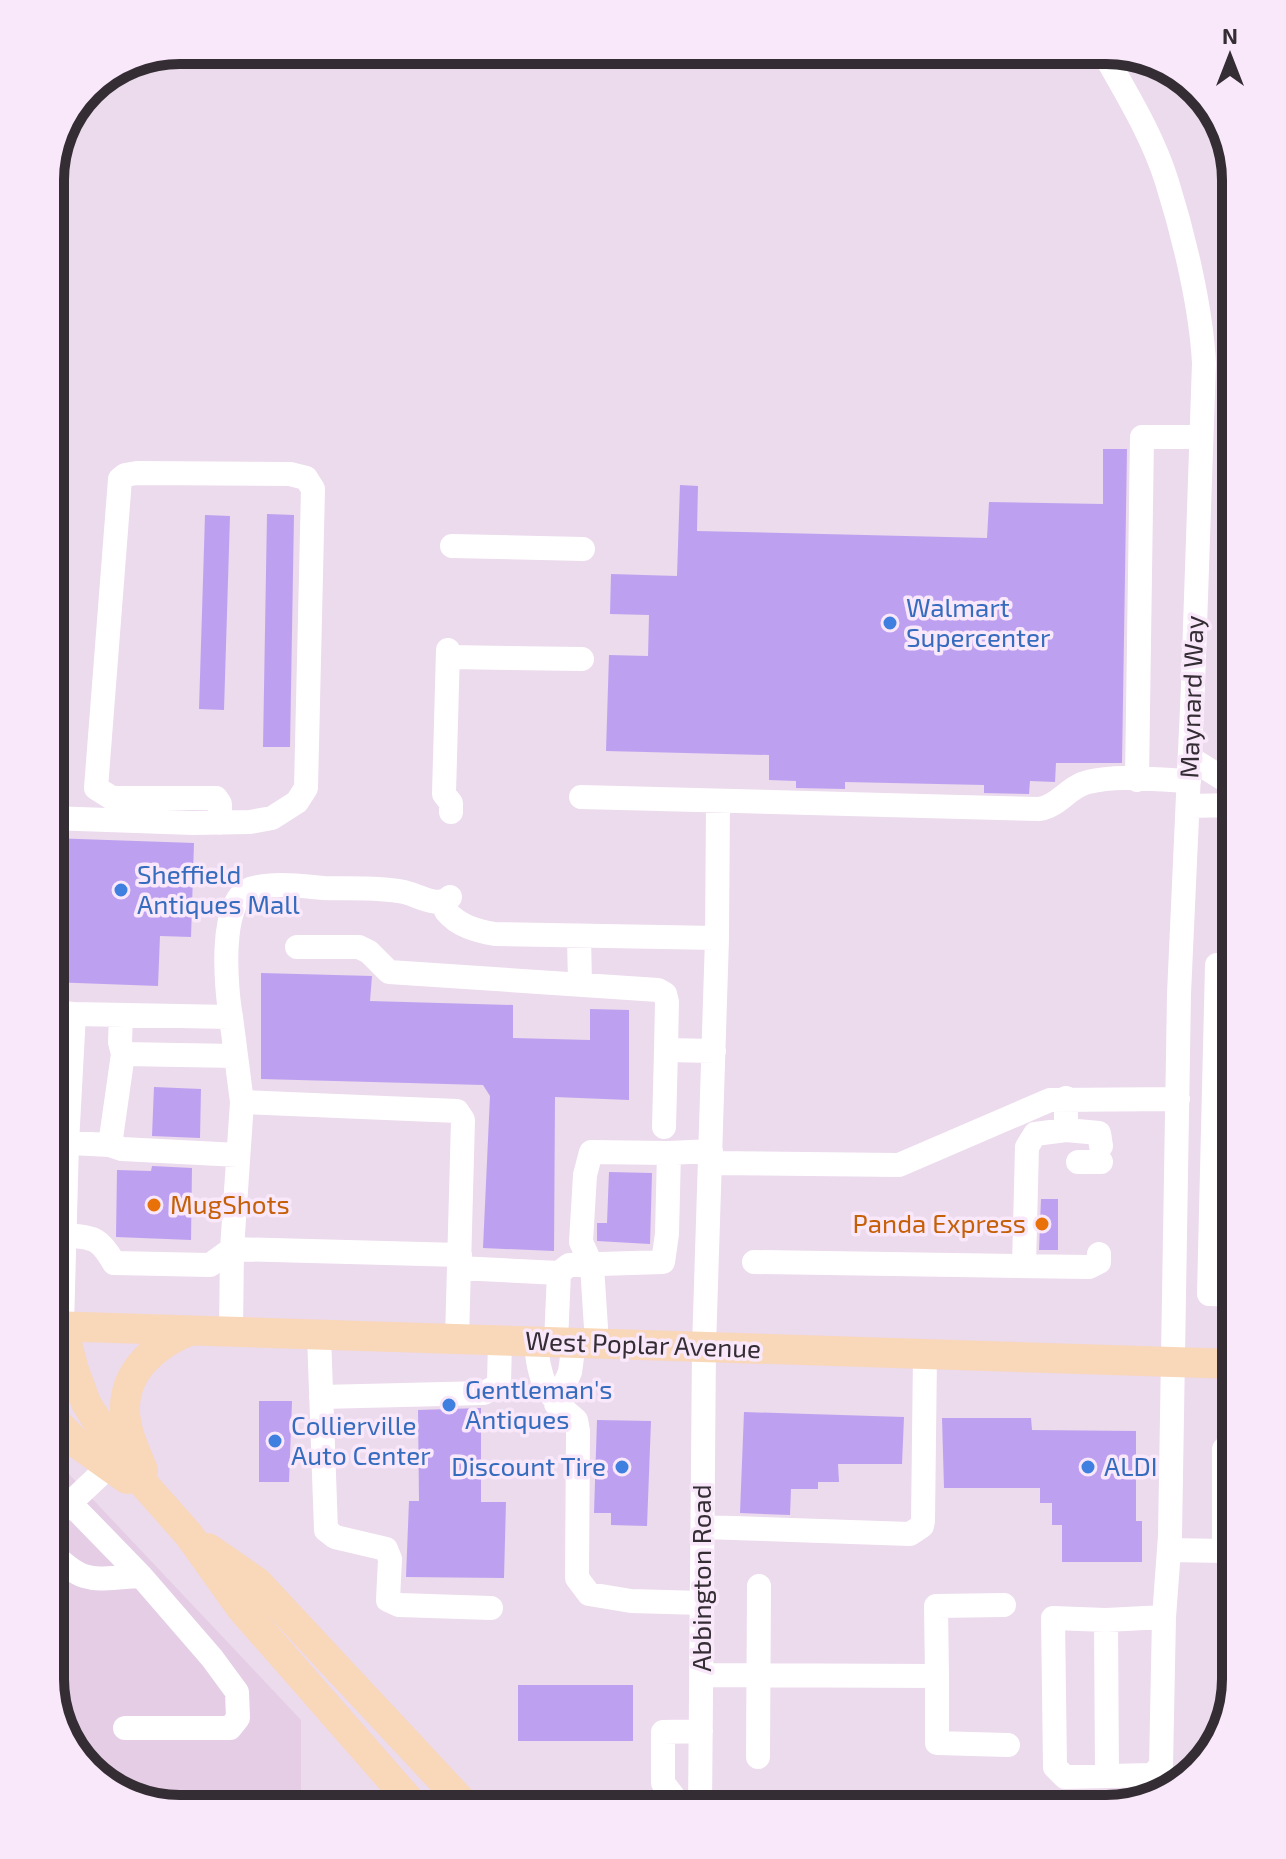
<svg xmlns="http://www.w3.org/2000/svg" width="1286" height="1859" font-family="'Exo 2',sans-serif">
	<style>
		.built { fill: #e4cde5 }
		.building { fill: #bda1f0 }
		.lines { fill: none; stroke-linecap: round; stroke-linejoin: round }
		.minor { stroke: #fff; stroke-width: 24 }
		.major { stroke: #f9d7b9; stroke-width: 30 }
		.shop-dot { fill: #3f7fe0; stroke: #f9e7fa; stroke-width: 3 }
		.food-dot { fill: #e8710a; stroke: #f9e7fa; stroke-width: 3 }
		.labels { text-anchor: middle; stroke-width: 7; stroke-linejoin: round; paint-order: stroke }
		.shop-label { font-size: 26px; fill: #366cbe; stroke: #f9e7fa; text-anchor: start }
		.street-label { font-size: 26px; fill: #342d34; stroke: #f9e7fa }
		.food-label { font-size: 26px; fill: #c56008; stroke: #f9e7fa; text-anchor: start }
		.rim { fill: none; stroke: #342d34; stroke-width: 10 }
	</style>
	<rect width="100%" height="100%" fill="#ecdaed"/>
	<path class="built" d="M50,1454L301,1720V1809H172L108,1787L67,1744L50,1679Z"/>
	<path class="building" d="M1103,449H1127L1122,763H1056L1055,782L1030,781L1029,794L984,793V785L845,782V789L796,788V781L769,780V755L606,751L609,655L648,656L649,615L610,614L611,574L677,576L680,485L698,486L697,531L987,538L989,502L1103,504Z
		M267,514L294,515L290,747H263Z
		M205,515L230,516L224,710L199,709Z
		M50,838L194,843L191,937L160,936L158,986L50,982Z
		M261,973L372,976L370,1001L513,1005V1038L590,1040V1009L629,1010V1100L555,1097L554,1251L483,1248L490,1096L483,1085L261,1079Z
		M1229,1083H1236V1167H1227Z
		M154,1087L201,1089L200,1138L152,1136Z
		M152,1166L192,1168L191,1240L116,1237L117,1170L151,1171Z
		M609,1172L652,1173L650,1244L597,1241V1223H607Z
		M1041,1199H1058V1250H1039Z
		M259,1401H292L289,1482H259Z
		M481,1408V1502H506L504,1578L406,1577L409,1501H419L418,1410Z
		M744,1412L904,1417L902,1464H838L839,1482H818V1489H791L790,1515L740,1513Z
		M942,1418H1031L1032,1430L1136,1431V1521H1142V1562H1062V1525H1052V1503H1040V1488H944Z
		M597,1420L651,1421L647,1526L611,1525V1513H594Z
		M518,1685H633V1741H518Z"/>
	<g class="lines">
		<path class="minor" d="M1102,50C1126,93 1153,136 1167,182C1184,236 1201,307 1204,363L1193,685L1179,994L1170,1536L1164,1617L1161,1766L1152,1775L1065,1777L1055,1767L1053,1618L1106,1620L1164,1617
			M452,546L583,549
			M448,650L444,794L451,803V812
			M448,657L582,659
			M1190,758L1222,778L1236,780
			M1137,780L1142,437H1201
			M581,797L1039,809C1058,807 1069,786 1088,782C1120,774 1156,780 1189,781
			M1188,806L1236,805
			M50,818L193,823L250,822L272,818L297,802L306,788L313,489L306,478L290,474L137,473L125,475L120,479L96,788L112,798H216L220,804V823
			M446,901V911C458,926 477,931 495,934L717,938
			M579,936L580,984
			M297,947H359L369,952L389,972L658,990L665,994L667,1002L666,1050L714,1051
			M50,1012L74,1014L67,1143L62,1326
			M74,1014L231,1017L242,1102L232,1249L231,1332
			M121,1015L120,1042L123,1054L236,1056
			M231,1017C226,990 218,900 250,889C272,882 301,886 324,888C350,889 378,887 404,892C418,895 438,909 450,897
			M242,1102L457,1111L463,1120L457,1339
			M664,1127L666,1050
			M1066,1130L1099,1133L1101,1146
			M50,1142L110,1145L122,1149L238,1155
			M110,1145L123,1054
			M1078,1162H1101
			M711,1163L899,1165L1050,1100L1178,1099
			M66,1235C94,1238 99,1237 114,1263L210,1265L232,1249L460,1255
			M754,1262L1089,1267L1099,1262V1254
			M1024,1265L1027,1147L1035,1134L1066,1130V1098
			M459,1268L559,1273L569,1265L663,1262L667,1234L669,1153L711,1151
			M1236,1295L1209,1294L1217,965L1236,966
			M319,1335L326,1530L335,1537L386,1549L390,1559L388,1600L399,1605L491,1608
			M536,1341C538,1379 546,1396 576,1420L578,1431L577,1578L589,1594L631,1601L702,1603
			M556,1342L559,1273
			M597,1343L592,1266L581,1242L585,1175L591,1152L669,1153
			M321,1397L484,1393L499,1385L500,1340
			M556,1404L570,1372L574,1343
			M50,1500L70,1503L141,1576L212,1658L237,1692L238,1718L230,1728H125
			M50,1522L121,1455
			M703,1527L910,1534L922,1526L923,1521L925,1354
			M1170,1550L1224,1551L1236,1553
			M50,1551C86,1587 93,1578 141,1576
			M1224,1551V1449L1236,1438
			M1106,1620L1107,1776
			M702,1675L937,1676L936,1606L1004,1605
			M937,1676V1743L1008,1745
			M758,1757L759,1586
			M674,1809L673,1796L663,1783V1732L701,1731
			M700,1809L704,1347L717,938L718,801"/>
		<path class="major" d="M50,1326L1236,1364
			M62,1326L74,1370L86,1403L119,1456L189,1535L241,1608L417,1809
			M50,1416L78,1444L127,1479
			M143,1470C135,1451 125,1430 125,1410C124,1371 156,1344 189,1331
			M208,1548L257,1582L469,1809"/>
	</g>
	<g class="shop-dot">
		<circle cx="890" cy="623" r="8"/>
		<circle cx="121" cy="890" r="8"/>
		<circle cx="449" cy="1405" r="8"/>
		<circle cx="275" cy="1441" r="8"/>
		<circle cx="622" cy="1467" r="8"/>
		<circle cx="1088" cy="1467" r="8"/>
	</g>
	<g class="food-dot">
		<circle cx="154" cy="1205" r="8"/>
		<circle cx="1042" cy="1224" r="8"/>
	</g>
	<g class="labels">
		<g class="shop-label">
			<text x="906" y="617">Walmart<tspan x="906" dy="30">Supercenter</tspan></text>
			<text x="137" y="884">Sheffield<tspan x="137" dy="30">Antiques Mall</tspan></text>
			<text x="465" y="1399">Gentleman's<tspan x="465" dy="30">Antiques</tspan></text>
			<text x="291" y="1435">Collierville<tspan x="291" dy="30">Auto Center</tspan></text>
			<text x="606" y="1476" text-anchor="end">Discount Tire</text>
			<text x="1104" y="1476">ALDI</text>
		</g>
		<g class="street-label">
			<text transform="translate(1192 697) rotate(-88)" y="9">Maynard Way</text>
			<text transform="translate(643 1345) rotate(2)" y="9">West Poplar Avenue</text>
			<text transform="translate(702 1578) rotate(-90)" y="9">Abbington Road</text>
		</g>
		<g class="food-label">
			<text x="170" y="1214">MugShots</text>
			<text x="1026" y="1233" text-anchor="end">Panda Express</text>
		</g>
	</g>
	<path d="M0 0H1286V1859H0ZM180 64H1106A116 116 0 0 1 1222 180V1679A116 116 0 0 1 1106 1795H180A116 116 0 0 1 64 1679V180A116 116 0 0 1 180 64Z" fill="#f9e7fa" fill-rule="evenodd"/>
	<path class="rim" d="M180 64H1106A116 116 0 0 1 1222 180V1679A116 116 0 0 1 1106 1795H180A116 116 0 0 1 64 1679V180A116 116 0 0 1 180 64Z"/>
	<g transform="translate(1230 56)" stroke="#f9e7fa" stroke-width="6" paint-order="stroke">
	<path d="M0-6L14 30L0 20L-14 30Z" fill="#342d34"/>
	<text y="-12" font-size="22" font-weight="bold" text-anchor="middle" fill="#342d34">N</text>
	</g>
</svg>
